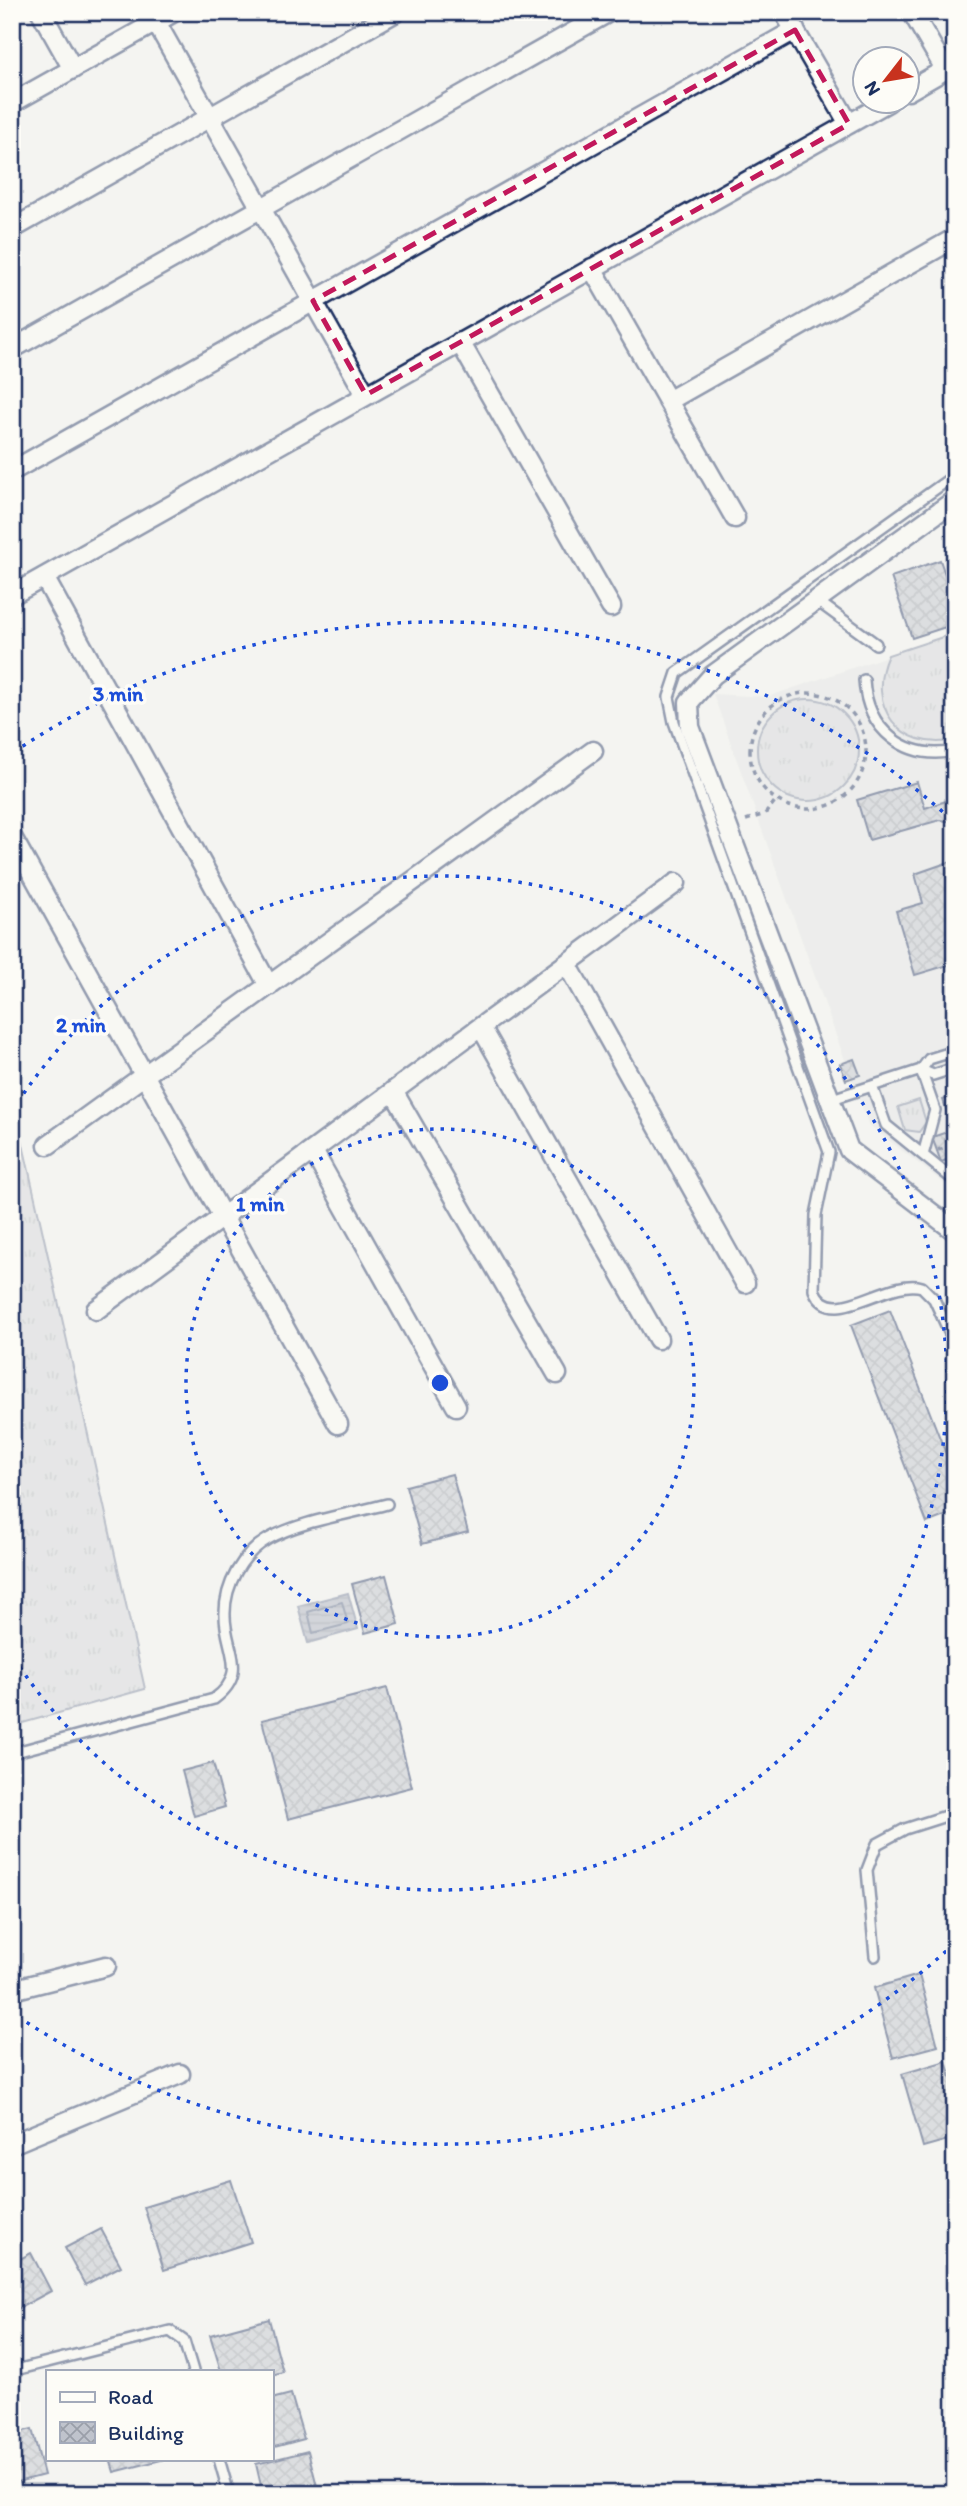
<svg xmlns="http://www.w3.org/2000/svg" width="967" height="2506" font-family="Itim,sans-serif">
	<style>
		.built { fill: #e4e5e6 }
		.grass { fill: url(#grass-tufts); stroke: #78829c; stroke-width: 2 }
		.water { fill: url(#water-rules); stroke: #717c98; stroke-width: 2 }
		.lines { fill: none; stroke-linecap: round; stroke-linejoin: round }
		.shore { stroke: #546385; stroke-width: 2 }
		.building { fill: url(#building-cross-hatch); stroke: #1b2f5e; stroke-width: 2 }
		.service-casing { stroke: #1b2f5e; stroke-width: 14 }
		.minor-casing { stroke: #1b2f5e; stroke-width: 23 }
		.path { stroke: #1b2f5e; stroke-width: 3.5; stroke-dasharray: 5 5; stroke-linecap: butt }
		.service { stroke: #fdfcf7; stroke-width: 9 }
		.minor { stroke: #fdfcf7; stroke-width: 18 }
		.marked { fill: none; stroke: #c2185b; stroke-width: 5; stroke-dasharray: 14 9; stroke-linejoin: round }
		.ring { fill: none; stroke: #1d4ed8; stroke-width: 3.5; stroke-dasharray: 3.5 7 }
		.centre { fill: #1d4ed8; stroke: #fdfcf7; stroke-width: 3.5 }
		.ring-label { font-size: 21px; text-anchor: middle; font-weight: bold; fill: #1d4ed8; stroke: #fdfcf7; stroke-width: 7; stroke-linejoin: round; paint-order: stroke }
	</style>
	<defs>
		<pattern id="grass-tufts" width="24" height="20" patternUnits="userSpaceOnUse" patternTransform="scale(1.75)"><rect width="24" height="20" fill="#d4d6db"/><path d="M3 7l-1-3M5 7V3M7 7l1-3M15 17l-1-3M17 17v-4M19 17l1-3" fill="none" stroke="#b5b8be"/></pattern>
		<pattern id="water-rules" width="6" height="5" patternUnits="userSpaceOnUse" patternTransform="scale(1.75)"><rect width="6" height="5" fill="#aab0bf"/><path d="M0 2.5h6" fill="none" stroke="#8a909e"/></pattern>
		<pattern id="building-cross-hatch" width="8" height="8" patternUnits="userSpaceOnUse" patternTransform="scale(1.75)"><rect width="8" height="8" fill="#bfc3cc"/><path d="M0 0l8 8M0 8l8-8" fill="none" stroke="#9a9fa9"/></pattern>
	</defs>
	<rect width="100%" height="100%" fill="#f4f4f1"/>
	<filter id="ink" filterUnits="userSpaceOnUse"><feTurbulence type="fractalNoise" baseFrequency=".0143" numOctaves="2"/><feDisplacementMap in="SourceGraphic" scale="14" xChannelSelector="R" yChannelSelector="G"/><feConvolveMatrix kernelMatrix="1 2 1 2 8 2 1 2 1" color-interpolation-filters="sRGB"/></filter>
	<g filter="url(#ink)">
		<path class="built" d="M955,633V1192L868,1124L713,694L767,697Z"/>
		<path class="grass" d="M955,633V740C900,752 865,706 888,655Z
			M757 750a51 51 0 1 1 102 0a51 51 0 1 1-102 0Z
			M919,1100L926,1122L919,1132L905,1130L898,1107Z
			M12,1117L20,1131L145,1689L12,1726Z"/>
		<path class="water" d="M348,1593L358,1629L308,1643L298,1606Z"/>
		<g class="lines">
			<path class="shore" d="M342,1602L348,1624L313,1633L308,1612Z"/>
		</g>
		<path class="building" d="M940,560L955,603V624L912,638L891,577Z
			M917,782L925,808L955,798V822L940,820L869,840L857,800Z
			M955,860V963L915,975L896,911L923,903L915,874Z
			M854,1059L860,1075L846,1080L840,1064Z
			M955,1096V1157L941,1162L932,1137L953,1130L943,1100Z
			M890,1310L955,1477V1512L927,1523L851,1325Z
			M452,1474L468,1532L422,1544L406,1486Z
			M386,1575L399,1624L365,1633L352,1584Z
			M387,1688L412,1787L288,1819L262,1720Z
			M213,1763L225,1807L194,1816L182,1771Z
			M919,1975L938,2046L893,2058L874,1988Z
			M946,2061L955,2092V2138L923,2147L902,2074Z
			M231,2180L251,2242L164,2270L144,2207Z
			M101,2229L121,2266L85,2285L65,2248Z
			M31,2253L51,2291L12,2312V2263Z
			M269,2319L283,2372L271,2375V2371H221L210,2335Z
			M291,2394L304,2439L271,2448V2399Z
			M32,2429L44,2475L17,2482L12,2463V2434Z
			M308,2451L319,2494H263L256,2464Z
			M110,2459H165L114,2472Z"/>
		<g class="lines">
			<g class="service-casing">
				<path id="service" d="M955,475L677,673L669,697L674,722L829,1152L816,1215L814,1290C831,1332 887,1277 922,1287L934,1299L955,1345
					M816,600L876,644
					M864,680C867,730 905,761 955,751
					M921,1070L935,1110L923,1155
					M921,1070L933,1075L955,1068
					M872,1086L886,1125L955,1181
					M829,1100L921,1070L929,1059L955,1051
					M12,1753L214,1699C250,1673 225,1649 225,1616C224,1585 242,1554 268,1539C300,1521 351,1514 387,1504
					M875,1956L867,1870L877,1844L905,1829L955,1813
					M12,2371L170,2331L184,2341L193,2371
					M219,2459L229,2494"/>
			</g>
			<g class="minor-casing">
				<path id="minor" d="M41,12L73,69
					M784,12L849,124
					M912,12L945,69
					M156,22L366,395
					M908,91L955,64
					M12,103L174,12
					M12,229L396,12
					M592,268L735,518
					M460,342L611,607
					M12,349L609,12
					M668,401L955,238
					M12,471L795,30
					M955,500L713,675L689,702L690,727L849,1150L955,1231
					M44,577L269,986
					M12,595L888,102
					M12,837L338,1424
					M567,964L745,1283
					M481,1027L658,1339
					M393,1091L557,1374
					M48,1145L593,751
					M313,1151L456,1406
					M96,1310L676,883
					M12,1990L106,1966
					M12,2144L180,2074"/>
			</g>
			<path class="path" d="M750 751a58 58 0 1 1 116 0a58 58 0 1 1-116 0Z
				M746,820L765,814L776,800
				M938,1150L955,1144"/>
			<use href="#service" class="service"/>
			<use href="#minor" class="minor"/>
		</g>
	</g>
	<path d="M0 0H967V2506H0ZM795,30L849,124L366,395L313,301Z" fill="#f4f4f1" fill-opacity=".55" fill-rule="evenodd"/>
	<path class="marked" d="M795,30L849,124L366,395L313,301Z"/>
	<g class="ring">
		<circle cx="440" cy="1383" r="254"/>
		<path d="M12 1111A507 507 0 1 1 12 1655"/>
		<path d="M954 1944A761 761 0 0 1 14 2014M14 752A761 761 0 0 1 954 822"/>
	</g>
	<circle cx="440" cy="1383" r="10" class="centre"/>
	<g class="ring-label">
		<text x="118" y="701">3 min</text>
		<text x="81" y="1032">2 min</text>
		<text x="260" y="1211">1 min</text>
	</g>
	<rect width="967" height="2506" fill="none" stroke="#fdfcf7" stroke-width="42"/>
	<rect x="21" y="21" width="925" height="2464" fill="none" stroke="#1b2f5e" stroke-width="2.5" filter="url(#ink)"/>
	<rect x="46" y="2370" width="228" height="91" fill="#fdfcf7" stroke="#a3aaba" stroke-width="2"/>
	<rect x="60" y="2392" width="35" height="10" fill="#fdfcf7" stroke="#a3aaba" stroke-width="2"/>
	<text x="108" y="2404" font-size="21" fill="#1b2f5e">Road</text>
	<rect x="60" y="2422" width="35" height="21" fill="url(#building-cross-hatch)" stroke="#a3aaba" stroke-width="2"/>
	<text x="108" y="2440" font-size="21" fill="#1b2f5e">Building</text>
	<g transform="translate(886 80) rotate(239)"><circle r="33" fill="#fdfcf7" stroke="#a3aaba" stroke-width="2"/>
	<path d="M0-5L12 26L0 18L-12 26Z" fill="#c8321e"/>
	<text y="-10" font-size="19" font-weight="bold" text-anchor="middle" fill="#1b2f5e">N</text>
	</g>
</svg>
